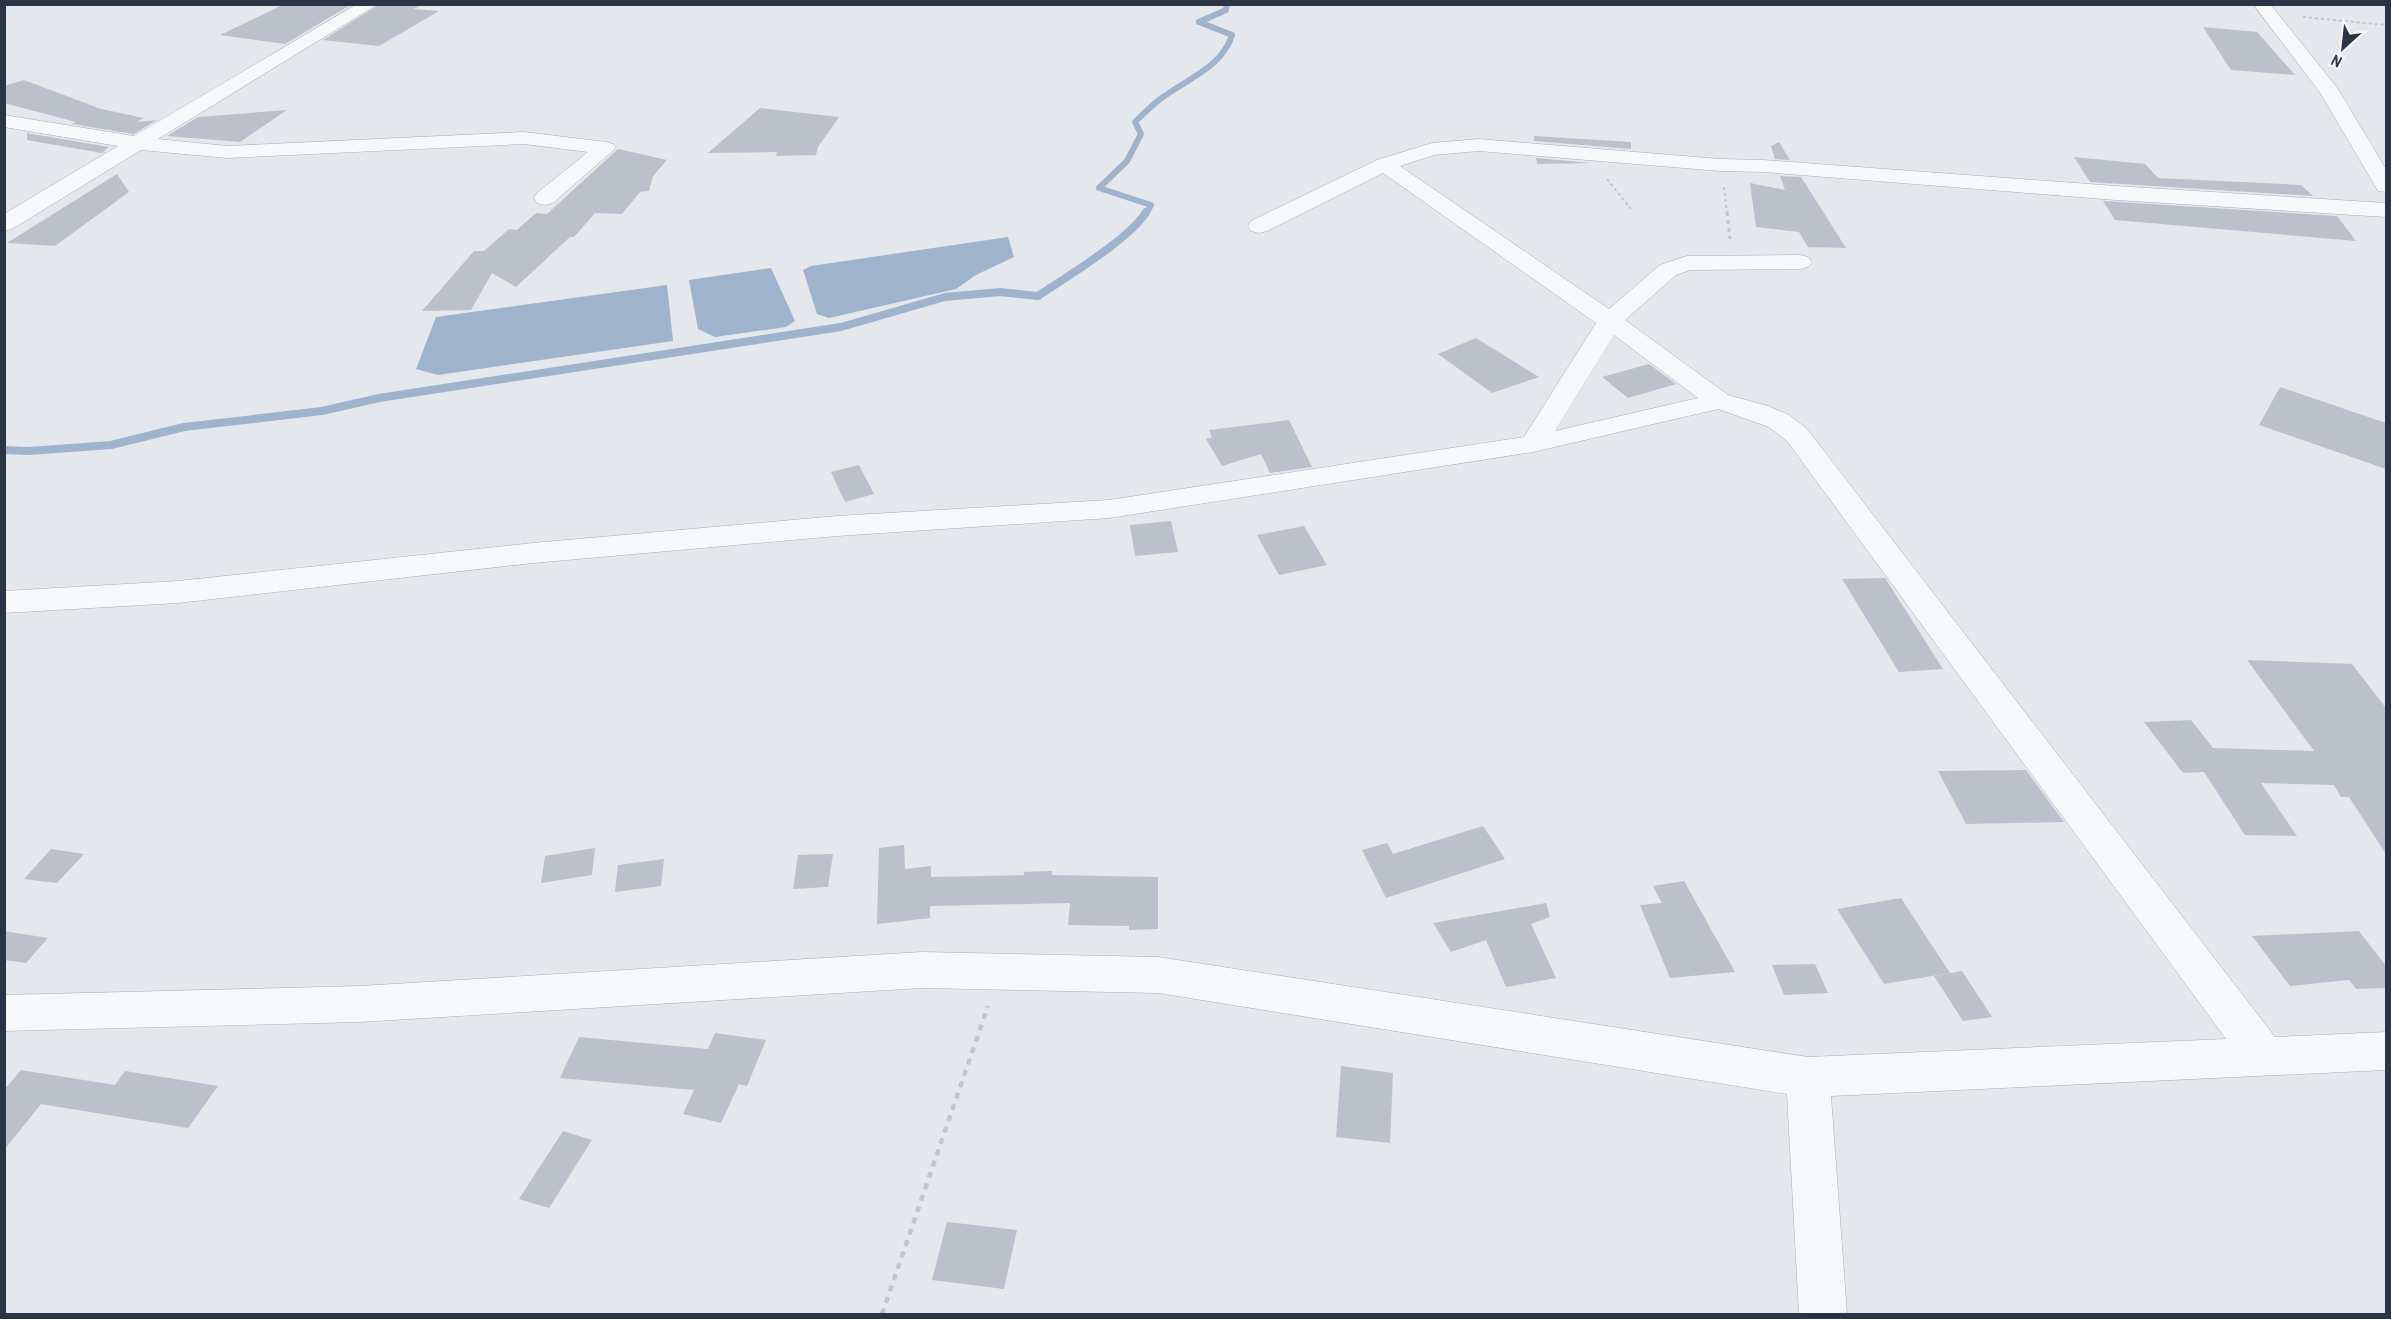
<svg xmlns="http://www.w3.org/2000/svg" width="2391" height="1319" font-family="'Archivo Narrow',sans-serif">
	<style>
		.water { fill: #9fb4cc }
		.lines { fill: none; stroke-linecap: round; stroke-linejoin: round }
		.stream-far1 { stroke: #9fb4cc; stroke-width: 6 }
		.stream { stroke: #9fb4cc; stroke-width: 8 }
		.building { fill: #bbc0ca }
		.minor-casing { stroke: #a9aeb7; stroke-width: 1 }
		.path-far2 { stroke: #c2c5cb; stroke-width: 2; stroke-dasharray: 3 3; stroke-linecap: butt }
		.path-far1 { stroke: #c2c5cb; stroke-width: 3; stroke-dasharray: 4 4; stroke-linecap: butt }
		.path { stroke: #c2c5cb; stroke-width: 4.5; stroke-dasharray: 6 6; stroke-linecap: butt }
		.minor { fill: #f7f8fa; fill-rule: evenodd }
	</style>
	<rect width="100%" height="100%" fill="#e4e7ec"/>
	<path class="water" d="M1008,237L1014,257L976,275L956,289L829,318L817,314L803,270L811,266Z
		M771,268L795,321L786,327L715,337L698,329L689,280Z
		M667,285L673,341L438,375L416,369L436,317Z"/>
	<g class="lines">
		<path class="stream-far1" d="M1199,22L1226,10L1227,4
			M1146,214L1151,205L1099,188L1127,161L1141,134L1135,122C1144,113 1153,104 1163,97C1188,79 1223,66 1232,35L1199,22"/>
		<path class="stream" d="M4,450L29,451L111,445L184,427L322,411L379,398L841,327L945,297L1000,292L1038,296C1066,277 1130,239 1146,212"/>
	</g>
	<path class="building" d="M285,4H352L285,44L220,35Z
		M380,4H422L414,9L439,11L379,46L323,40Z
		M2203,27L2257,32L2295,75L2231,70Z
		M24,80L101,109L144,118L136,122L157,120L134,134L72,124L76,122L4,103V86Z
		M760,108L839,117L818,147L816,155L776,156L777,152L708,153Z
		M287,110L240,142L167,136L198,117Z
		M27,133L109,147L102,153L27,140Z
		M1534,136L1631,142V149L1534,141Z
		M1779,142L1790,160L1775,159L1771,146Z
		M618,149L667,160L653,176L649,191L640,192L622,214L595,213L574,237H570L516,287L492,273L471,310L422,311L474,251H484L509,229L517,230L536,213L547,214Z
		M2074,157L2145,164L2158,178L2301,185L2313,196L2090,182Z
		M1536,158L1591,163L1537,164Z
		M117,174L129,192L55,246L7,243Z
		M1780,176L1801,177L1846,248L1808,247L1799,232L1756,227L1750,183L1785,190Z
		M2103,201L2337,216L2356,241L2115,220Z
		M1476,338L1539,377L1492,393L1438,354Z
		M1649,364L1676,384L1628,398L1602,377Z
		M2280,387L2386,423V469L2259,425Z
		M1289,420L1312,467L1270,473L1261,454L1222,466L1206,439L1212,437L1209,430Z
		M859,465L874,494L845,502L831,472Z
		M1171,521L1178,552L1135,556L1130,525Z
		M1304,526L1327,565L1279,575L1257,535Z
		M1885,578L1943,669L1899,672L1842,579Z
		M2247,660L2352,664L2386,708V854L2349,797H2341L2334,785L2261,783L2297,836L2245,835L2204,772L2183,773L2144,722L2191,720L2213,748L2314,751Z
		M2026,770L2064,822L1966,824L1938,771Z
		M1483,826L1505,859L1386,898L1362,850L1387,843L1393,854Z
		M904,845L905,869L931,866V877L1024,875V872L1052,871V875L1158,877V929L1129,930V926L1068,925L1070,903L930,906V918L877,924L879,848Z
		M595,848L592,875L541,883L545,856Z
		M51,849L84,854L57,883L24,879Z
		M833,854L828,887L793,889L798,855Z
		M664,859L661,886L615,892L618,865Z
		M1684,881L1735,972L1670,978L1640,905L1662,903L1653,886Z
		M1901,898L1950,973L1884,984L1837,909Z
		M1546,903L1550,917L1531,924L1556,978L1506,987L1486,940L1451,952L1433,923Z
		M4,931L48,938L26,963L4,960Z
		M2359,931L2386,966V988L2356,989L2349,980L2290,986L2252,936Z
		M1815,964L1828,993L1784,995L1772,965Z
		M1962,971L1992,1017L1963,1021L1934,976Z
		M715,1033L766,1040L747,1086L739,1084L721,1123L683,1114L694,1090L560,1078L579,1037L708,1049Z
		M1341,1066L1393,1073L1390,1143L1336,1137Z
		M21,1070L115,1085L125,1071L218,1086L188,1128L41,1104L4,1150V1090Z
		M563,1131L592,1140L549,1208L519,1199Z
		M947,1222L1017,1230L1004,1289L932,1280Z"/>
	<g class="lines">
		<g class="minor-casing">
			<path id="minor" d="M357,4H378L158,139L227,146L524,132L606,142L613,144L616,148L553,203L545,205L537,203L534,198L537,193L588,152L524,144L227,158L141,150L12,229L4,231V214L118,146L4,127V115L134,136Z
				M2253,4H2270L2338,89L2386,169V192L2378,191L2319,91Z
				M1479,139L1720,159L1763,160L2116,186L2386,203V217L2116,200L1763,172L1720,171L1479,151L1434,155L1400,166L1609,309L1660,265L1687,256L1800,255L1808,257L1812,262L1808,267L1800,269L1690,270L1676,275L1625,320L1728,395L1768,406L1789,415L1807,429L2275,1037L2386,1032V1070L1831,1096L1847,1314H1799L1787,1094L1158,993L922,988L360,1022L4,1031V995L360,986L922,952L1158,957L1808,1057L2226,1039L1787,441L1769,427L1718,409L1533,452L1109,518L837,536L533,563L178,603L4,613V591L178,581L533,543L837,516L1109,500L1524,437L1596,323L1383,173L1267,231L1259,233L1251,231L1248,226L1251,221L1377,160L1432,143ZM1614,335L1698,398L1555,431Z"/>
		</g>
		<path class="path-far2" d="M2303,17L2386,25
			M1607,179L1631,209
			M1724,187L1727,214"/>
		<path class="path-far1" d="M1727,212L1730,239"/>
		<path class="path" d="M882,1314L988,1006"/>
		<use href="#minor" class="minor"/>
	</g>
	<rect width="2391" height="1319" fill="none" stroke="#2b3445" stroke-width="12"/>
	<g transform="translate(2343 48) rotate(207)" stroke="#f4f6f9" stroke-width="4.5" paint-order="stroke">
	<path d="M0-4.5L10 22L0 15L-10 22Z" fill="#2b3445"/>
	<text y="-9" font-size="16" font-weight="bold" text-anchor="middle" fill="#2b3445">N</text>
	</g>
</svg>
